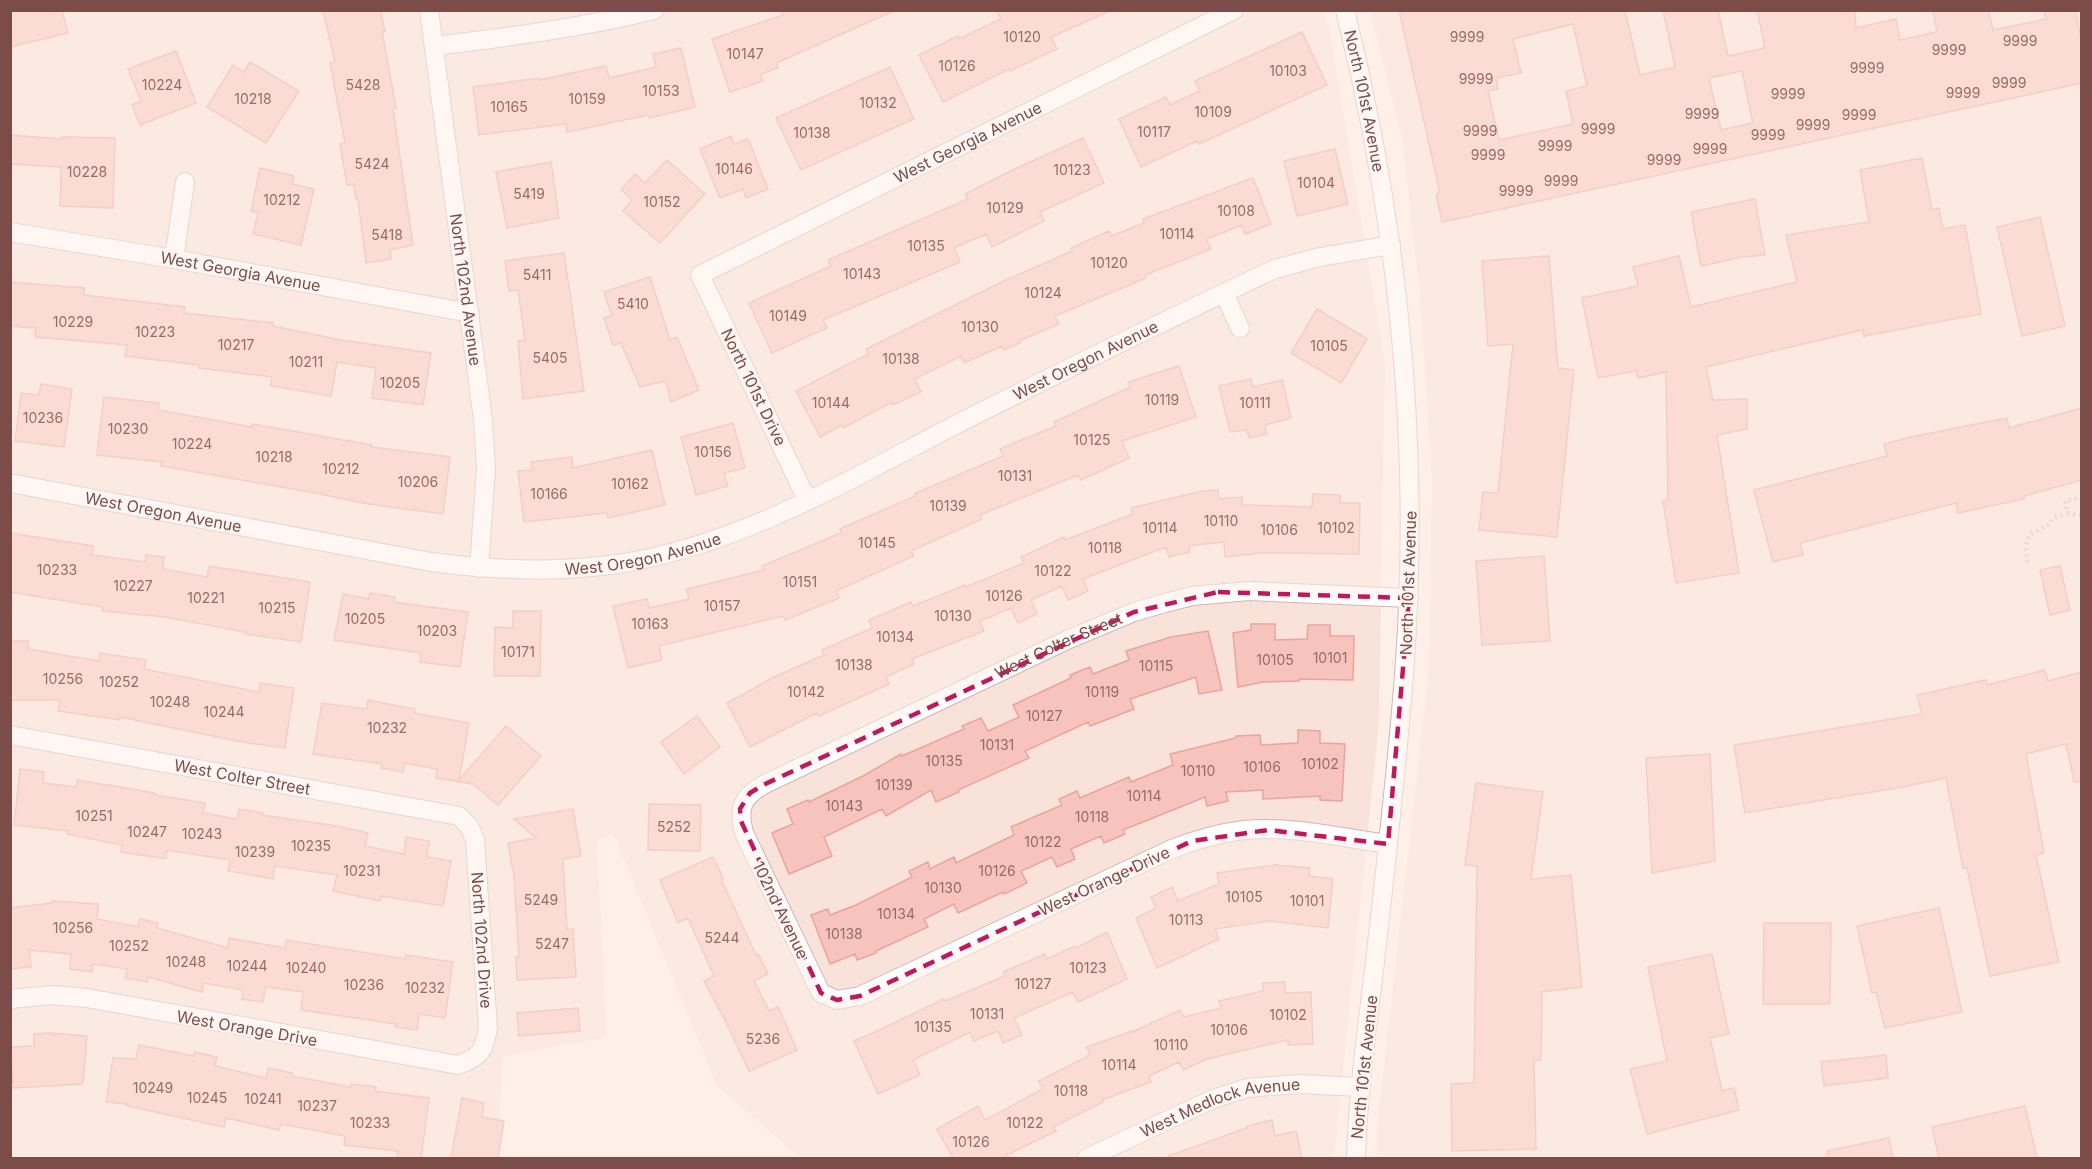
<svg xmlns="http://www.w3.org/2000/svg" width="2092" height="1169" font-family="Inter,sans-serif">
	<style>
		.residential { fill: #f9e2d9 }
		.building { fill: #f7c4bd; stroke: #eba49c; stroke-width: 1.5; fill-rule: evenodd }
		.lines { fill: none; stroke-linecap: round; stroke-linejoin: round }
		.street-casing { stroke: #d5b5af; stroke-width: 20 }
		.path { stroke: #dda69f; stroke-width: 4; stroke-dasharray: 1.5 4.5; stroke-linecap: butt }
		.street { stroke: #fff; stroke-width: 18 }
		.marked { fill: none; stroke: #c2185b; stroke-width: 4.5; stroke-dasharray: 12 8; stroke-linejoin: round }
		.labels { text-anchor: middle; stroke-width: 4.5; stroke-linejoin: round; paint-order: stroke }
		.number-label { font-size: 14px; fill: #9b6a66 }
		.street-label { font-size: 16px; fill: #7c4c49; stroke: #fff5f1 }
	</style>
	<rect width="100%" height="100%" fill="#fef0e9"/>
	<path class="residential" d="M10,11H1324L1330,30L1385,367L1379,722L1334,1158H799L716,1084L613,833L597,842L607,1037L503,1057L498,1158H11Z
		M1370,11H2081V1158H1377V1128L1429,668L1432,481L1420,296L1406,173L1402,139Z"/>
	<path class="building" d="M10,10H62L68,33L10,47Z
		M323,10H380L385,31H382L396,108L393,109L413,245L390,250L391,259L366,263L358,199H356L354,184L347,185L340,144L345,143L330,63L335,62Z
		M781,10H896L776,63L778,68L761,74L763,81L730,92L712,39L783,15Z
		M996,10H1112L1051,37L1057,49L1010,71L1009,69L943,102L919,55L958,36L959,39L1001,19Z
		M1399,10H1625L1640,75L1675,67L1663,10H1718L1728,56L1765,48L1757,10H1855L1856,28L1896,19L1900,40L1937,32L1933,10H1988L1993,30L2046,19L2044,10H2075L2081,39L2082,83L1442,222L1436,194L1440,193ZM1573,24L1587,86L1566,91L1573,124L1499,140L1488,91L1498,89L1496,78L1521,73L1513,39ZM1742,71L1753,123L1721,130L1709,78Z
		M1302,32L1327,85L1199,144L1197,141L1141,167L1119,119L1166,97L1170,105L1200,91L1195,81Z
		M681,48L695,107L649,118L648,115L567,132L566,124L479,135L473,87L539,78V80L606,66L609,78L656,67L653,54Z
		M176,51L196,103L140,125L132,105L141,101L128,69Z
		M250,62L299,91L266,143L207,107L233,65L244,72Z
		M890,67L914,119L801,170L776,118Z
		M10,135L62,139V137L115,138L113,208L60,206L61,167L10,164Z
		M731,136L734,144L748,139L768,189L746,198L743,189L720,198L700,149Z
		M1083,138L1104,183L1040,212L1044,221L992,247L986,234L954,248L960,262L823,320L827,328L772,353L749,303L831,266L828,260L968,199L965,194L1017,168Z
		M1335,149L1348,204L1297,216L1284,161Z
		M1922,158L1932,210L1939,208L1943,229L1965,225L1981,314L1864,336L1863,330L1706,367L1713,400L1747,399V429L1717,435L1739,573L1676,583L1663,501L1668,500L1666,372L1638,378L1636,371L1598,378L1582,298L1638,286L1633,267L1679,256L1691,307L1797,282L1786,235L1869,222L1860,170Z
		M667,160L705,194L660,243L623,211L632,200L621,190L635,174L645,183Z
		M551,162L559,218L507,228L496,172Z
		M260,168L294,176L292,184L314,189L301,245L253,234L258,213L251,211Z
		M1253,178L1271,224L1245,234L1242,225L1206,239L1211,249L1145,275L1146,278L1055,316L1059,324L1019,341L1020,343L1004,350L1002,346L964,363L961,356L915,379L921,392L893,405L892,402L843,428L842,425L820,437L796,391L868,354L866,349L1006,280L1072,251L1071,248L1109,231L1111,236L1144,223L1143,219Z
		M1755,199L1765,255L1742,257L1701,266L1691,212Z
		M2040,217L2065,326L2022,336L1997,227Z
		M564,253L584,391L523,399L518,341L525,340L518,290L509,291L505,261Z
		M1549,256L1558,368L1574,370L1557,537L1479,530L1483,492L1498,493L1513,344L1488,346L1482,261Z
		M650,277L670,340L677,337L699,390L671,402L666,381L640,387L621,343L613,345L604,318L612,316L604,292Z
		M10,282L84,288V295L185,307L184,313L273,323V326L341,340L431,353L423,405L372,398L376,368L337,362L331,396L271,386L272,377L199,368V365L125,356L127,345L35,337L36,328L10,326Z
		M1317,309L1367,339L1341,383L1291,353Z
		M1179,366L1196,417L1122,441L1129,458L1081,480L1078,475L980,515L982,519L911,551L914,556L836,591L839,598L785,620L783,616L659,646L662,660L628,668L613,606L647,599L649,608L689,599L687,589L764,570L762,566L841,533L840,529L915,496L914,494L1003,456L1000,449L1056,426L1054,422L1130,387L1128,382Z
		M1251,379L1253,387L1282,380L1291,418L1265,425L1267,434L1249,438L1247,430L1230,432L1219,386Z
		M41,384L72,389L64,447L15,441L21,393L39,395Z
		M104,397L159,403L158,410L252,427V424L372,445L371,447L450,457L443,514L368,504L310,492L161,466L162,462L97,455Z
		M2082,408V480L2024,496V499L1958,513L1956,503L1800,543L1803,555L1773,562L1754,490L1887,456L1884,444L1911,437L2007,418L2009,428Z
		M733,423L745,468L724,473L728,486L696,495L681,437Z
		M652,450L665,505L608,518L607,513L524,522L518,471L532,470L531,462L572,457L573,468Z
		M1218,490L1219,499L1242,497V505L1312,507L1313,494L1340,495V503H1360L1359,554L1262,553L1225,557L1224,542L1189,546L1190,552L1169,557L1166,547L1083,579L1088,591L1068,600L1062,586L1031,600L1037,614L1018,623L1011,608L980,621L984,631L912,659L914,664L886,677L889,684L819,716L817,713L750,747L727,703L774,677L824,655L822,650L872,628L869,620L911,602L913,606L965,585L966,587L1024,563L1021,557L1064,537L1065,540L1133,514L1131,508L1202,491Z
		M10,533L93,546L92,555L145,562L146,555L164,557L163,569L207,577L209,566L310,582L301,642L245,634V632L165,617L102,611L103,607L10,592Z
		M1544,556L1550,641L1482,645L1476,561Z
		M2060,566L2070,610L2050,615L2040,570Z
		M370,593L395,597L394,602L468,612L460,667L420,662L421,653L334,640L343,594L369,599Z
		M513,611H541L540,676H494L495,627L513,628Z
		M1251,624H1275V640L1307,639L1308,625H1330V636H1354L1353,680L1299,679V681L1263,682L1238,687L1233,633L1251,630Z
		M1208,631L1222,690L1199,694L1196,677L1130,699L1134,709L1090,726L1088,722L1025,751L1029,758L958,790L959,792L936,802L931,790L886,816L882,809L824,837L832,856L789,874L772,833L793,824L787,809L808,800L809,802L863,776L901,754L902,756L964,729L962,726L981,718L988,731L1019,717L1013,705L1071,678L1070,675L1090,667L1093,674L1129,660L1126,651L1171,637Z
		M10,641H28V649L99,661L100,653L146,660L144,669L259,692L260,683L294,688L285,748L242,742L120,717V720L58,711L60,700H10Z
		M2045,670L2048,681L2082,672V781L2074,782L2066,744L2026,754L2044,853L2036,855L2059,962L1990,976L1967,868H1963L1946,778L1903,787L1745,813L1734,745L1922,714L1917,695L1986,680L1987,685Z
		M368,700L415,709L414,713L469,723L459,780L506,726L541,756L498,805L473,784L436,778L437,769L405,763L403,772L381,768L382,764L313,754L322,703L367,709Z
		M697,716L720,747L684,774L661,742Z
		M1298,730L1320,731V743L1345,744L1342,801L1320,800V796L1263,799V790L1226,792L1228,801L1207,806L1205,797L1123,830L1125,834L1104,843L1101,836L1071,849L1075,859L1057,867L1052,857L1021,871L1027,883L1004,894L1003,892L958,913L954,904L924,919L928,927L876,951V953L857,960L855,954L830,964L811,915L828,909L830,915L856,905L912,877L909,871L928,862L930,869L954,857L956,863L1014,835L1011,827L1062,805L1059,799L1077,791L1080,798L1129,777L1131,782L1173,765L1170,754L1236,738V736L1260,735L1261,745L1298,743Z
		M1710,754L1715,861L1652,873L1646,758Z
		M20,769L44,772L43,783L76,787L78,780L155,793V795L205,803L203,813L237,819L239,809L263,813L262,815L337,826L368,833L365,846L404,854L406,837L429,841L427,857L451,861L443,906L381,896L380,901L333,891L337,875L275,866L273,879L228,871L230,860L167,850L166,859L121,852L122,845L67,834L68,831L14,825Z
		M1476,783L1543,792L1531,879L1571,875L1582,987L1542,992L1541,1060H1534L1536,1149L1452,1151L1451,1084L1474,1083L1477,866L1465,865Z
		M649,804L701,805L700,851L648,850Z
		M573,809L581,856L563,859L567,930L573,929L576,977L517,980L516,957H519L514,877L508,843L536,838L514,819Z
		M713,857L723,878L721,879L756,955L758,954L768,974L754,981L769,1011L778,1007L797,1050L749,1071L726,1022L704,981L714,976L688,918L678,923L660,880Z
		M1276,865L1310,868L1309,876L1333,879L1328,928L1269,921L1215,929L1219,939L1157,968L1136,918L1156,908L1151,897L1172,887L1178,901L1219,884L1217,873Z
		M52,901L98,904L97,919L138,927L140,919L158,923L157,928L228,948L229,938L285,948L286,940L405,959L406,955L453,962L445,1018L419,1014L417,1030L395,1027L396,1024L301,1010L303,992L266,987L263,1002L242,999L243,990L204,983L202,992L148,977L147,982L125,978L127,969L93,964L92,972L70,969L71,954L29,950L31,967L10,969V908L52,903Z
		M1939,908L1962,1012L1885,1028L1876,992L1872,993L1857,926Z
		M1764,923H1831L1830,1004H1763Z
		M1107,932L1127,979L1078,1002L1073,992L1014,1018L1022,1035L1003,1043L998,1031L974,1041L970,1032L913,1060L920,1075L878,1094L854,1041L875,1032L944,999L945,1001L1005,976L1003,972L1045,954L1047,959L1075,946L1076,948Z
		M1712,954L1729,1034L1710,1038L1722,1091L1734,1088L1739,1110L1647,1134L1630,1069L1667,1061L1648,967Z
		M1285,982V993L1311,992L1313,1044L1288,1045V1040L1207,1059L1183,1070L1179,1062L1149,1076L1151,1082L1102,1100L1103,1102L1053,1127L1056,1131L1001,1158H953L937,1129L978,1106L985,1120L1043,1089L1039,1081L1090,1055L1087,1047L1132,1031V1032L1180,1010L1184,1017L1221,1008L1219,1001L1263,991V983Z
		M578,1008L580,1031L519,1036L517,1013Z
		M49,1033L87,1036L83,1084L13,1088L11,1047L34,1046V1034Z
		M139,1045L194,1056V1052L217,1057L215,1066L266,1078L268,1068L292,1073V1076L351,1087V1084L376,1087L375,1091L429,1098L421,1158H397L398,1151L344,1145L345,1136L281,1124L279,1130L226,1118L224,1127L127,1106V1104L106,1102L113,1058L136,1059Z
		M1886,1055L1888,1078L1824,1086L1821,1062Z
		M462,1098L484,1103L482,1117L504,1121L498,1158H451Z
		M2025,1106L2037,1158H1939L1932,1127Z
		M1272,1120L1275,1136L1296,1131L1302,1158H1168V1156L1247,1128V1126Z
		M1889,1138L1893,1158H1828L1827,1151Z"/>
	<g class="lines">
		<g class="street-casing">
			<g id="street">
				<path id="s1" d="M429,10L483,420L486,469L479,568"/>
				<path id="s2" d="M1345,10C1398,223 1420,443 1405,661C1398,762 1386,862 1375,962C1367,1027 1358,1093 1356,1158"/>
				<path d="M434,46C508,37 581,28 654,10"/>
				<path id="s3" d="M10,232L174,259L470,313"/>
				<path d="M174,259L185,182"/>
				<path d="M1224,293L1240,328"/>
				<path id="s4" d="M10,483L431,562C492,570 556,573 617,564C741,546 857,475 967,419C1069,368 1171,317 1275,269L1320,257L1391,245"/>
				<path id="s5" d="M807,500L700,275L1234,10"/>
				<path id="s6" d="M10,735L459,816L469,826L475,840L488,1028C483,1052 482,1056 458,1065L87,998L51,995L10,999"/>
				<path id="s7" d="M1388,844C1343,838 1289,825 1244,830C1219,833 1195,840 1172,849L860,996L837,1000L821,993L744,833C738,809 741,798 763,785L1067,640L1134,612L1165,603L1192,596L1249,591L1409,598"/>
				<path id="s8" d="M1087,1158L1213,1099L1247,1088L1299,1084L1360,1087"/>
			</g>
		</g>
		<path class="path" d="M2082,497L2065,501L2067,513L2082,516
			M2027,562L2026,546L2029,535L2050,524L2053,518L2067,513"/>
		<use href="#street" class="street"/>
	</g>
	<path d="M0 0H2092V1169H0ZM1218,592L1409,598L1388,844L1268,830L1192,841L860,996L837,1000L821,993L741,821L740,809L750,793L763,785L1134,612Z" fill="#fef0e9" fill-opacity=".55" fill-rule="evenodd"/>
	<path class="marked" d="M1218,592L1409,598L1388,844L1268,830L1192,841L860,996L837,1000L821,993L741,821L740,809L750,793L763,785L1134,612Z"/>
	<g class="labels">
		<g class="number-label">
			<text x="1022" y="42">10120</text>
			<text x="1467" y="42">9999</text>
			<text x="2020" y="46">9999</text>
			<text x="1949" y="55">9999</text>
			<text x="745" y="59">10147</text>
			<text x="957" y="71">10126</text>
			<text x="1867" y="73">9999</text>
			<text x="1288" y="76">10103</text>
			<text x="1476" y="84">9999</text>
			<text x="2009" y="88">9999</text>
			<text x="162" y="90">10224</text>
			<text x="363" y="90">5428</text>
			<text x="661" y="96">10153</text>
			<text x="1963" y="98">9999</text>
			<text x="1788" y="99">9999</text>
			<text x="253" y="104">10218</text>
			<text x="587" y="104">10159</text>
			<text x="878" y="108">10132</text>
			<text x="509" y="112">10165</text>
			<text x="1213" y="117">10109</text>
			<text x="1702" y="119">9999</text>
			<text x="1859" y="120">9999</text>
			<text x="1813" y="130">9999</text>
			<text x="1598" y="134">9999</text>
			<text x="1480" y="136">9999</text>
			<text x="1154" y="137">10117</text>
			<text x="812" y="138">10138</text>
			<text x="1768" y="140">9999</text>
			<text x="1555" y="151">9999</text>
			<text x="1710" y="154">9999</text>
			<text x="1488" y="160">9999</text>
			<text x="1664" y="165">9999</text>
			<text x="372" y="169">5424</text>
			<text x="734" y="174">10146</text>
			<text x="1072" y="175">10123</text>
			<text x="87" y="177">10228</text>
			<text x="1561" y="186">9999</text>
			<text x="1316" y="188">10104</text>
			<text x="1516" y="196">9999</text>
			<text x="529" y="199">5419</text>
			<text x="282" y="205">10212</text>
			<text x="662" y="207">10152</text>
			<text x="1005" y="213">10129</text>
			<text x="1236" y="216">10108</text>
			<text x="1177" y="239">10114</text>
			<text x="387" y="240">5418</text>
			<text x="926" y="251">10135</text>
			<text x="1109" y="268">10120</text>
			<text x="862" y="279">10143</text>
			<text x="537" y="280">5411</text>
			<text x="1043" y="298">10124</text>
			<text x="633" y="309">5410</text>
			<text x="788" y="321">10149</text>
			<text x="73" y="327">10229</text>
			<text x="980" y="332">10130</text>
			<text x="155" y="337">10223</text>
			<text x="236" y="350">10217</text>
			<text x="1329" y="351">10105</text>
			<text x="550" y="363">5405</text>
			<text x="901" y="364">10138</text>
			<text x="306" y="367">10211</text>
			<text x="400" y="388">10205</text>
			<text x="1162" y="405">10119</text>
			<text x="831" y="408">10144</text>
			<text x="1255" y="408">10111</text>
			<text x="43" y="423">10236</text>
			<text x="128" y="434">10230</text>
			<text x="1092" y="445">10125</text>
			<text x="192" y="449">10224</text>
			<text x="713" y="457">10156</text>
			<text x="274" y="462">10218</text>
			<text x="341" y="474">10212</text>
			<text x="1015" y="481">10131</text>
			<text x="418" y="487">10206</text>
			<text x="630" y="489">10162</text>
			<text x="549" y="499">10166</text>
			<text x="948" y="511">10139</text>
			<text x="1221" y="526">10110</text>
			<text x="1160" y="533">10114</text>
			<text x="1336" y="533">10102</text>
			<text x="1279" y="535">10106</text>
			<text x="877" y="548">10145</text>
			<text x="1105" y="553">10118</text>
			<text x="57" y="575">10233</text>
			<text x="1053" y="576">10122</text>
			<text x="800" y="587">10151</text>
			<text x="133" y="591">10227</text>
			<text x="1004" y="601">10126</text>
			<text x="206" y="603">10221</text>
			<text x="722" y="611">10157</text>
			<text x="277" y="613">10215</text>
			<text x="953" y="621">10130</text>
			<text x="365" y="624">10205</text>
			<text x="650" y="629">10163</text>
			<text x="437" y="636">10203</text>
			<text x="895" y="642">10134</text>
			<text x="518" y="657">10171</text>
			<text x="1330" y="663">10101</text>
			<text x="1275" y="665">10105</text>
			<text x="854" y="670">10138</text>
			<text x="1156" y="671">10115</text>
			<text x="63" y="684">10256</text>
			<text x="119" y="687">10252</text>
			<text x="806" y="697">10142</text>
			<text x="1102" y="697">10119</text>
			<text x="170" y="707">10248</text>
			<text x="224" y="717">10244</text>
			<text x="1044" y="721">10127</text>
			<text x="387" y="733">10232</text>
			<text x="997" y="750">10131</text>
			<text x="944" y="766">10135</text>
			<text x="1320" y="769">10102</text>
			<text x="1262" y="772">10106</text>
			<text x="1198" y="776">10110</text>
			<text x="894" y="790">10139</text>
			<text x="1144" y="801">10114</text>
			<text x="844" y="811">10143</text>
			<text x="94" y="821">10251</text>
			<text x="1092" y="822">10118</text>
			<text x="674" y="832">5252</text>
			<text x="147" y="837">10247</text>
			<text x="202" y="839">10243</text>
			<text x="1043" y="847">10122</text>
			<text x="311" y="851">10235</text>
			<text x="255" y="857">10239</text>
			<text x="362" y="876">10231</text>
			<text x="997" y="876">10126</text>
			<text x="943" y="893">10130</text>
			<text x="1244" y="902">10105</text>
			<text x="541" y="905">5249</text>
			<text x="1307" y="906">10101</text>
			<text x="896" y="919">10134</text>
			<text x="1186" y="925">10113</text>
			<text x="73" y="933">10256</text>
			<text x="844" y="939">10138</text>
			<text x="722" y="943">5244</text>
			<text x="552" y="949">5247</text>
			<text x="129" y="951">10252</text>
			<text x="186" y="967">10248</text>
			<text x="247" y="971">10244</text>
			<text x="306" y="973">10240</text>
			<text x="1088" y="973">10123</text>
			<text x="1033" y="989">10127</text>
			<text x="364" y="990">10236</text>
			<text x="425" y="993">10232</text>
			<text x="987" y="1019">10131</text>
			<text x="1288" y="1020">10102</text>
			<text x="933" y="1032">10135</text>
			<text x="1229" y="1035">10106</text>
			<text x="763" y="1044">5236</text>
			<text x="1171" y="1050">10110</text>
			<text x="1119" y="1070">10114</text>
			<text x="153" y="1093">10249</text>
			<text x="1071" y="1096">10118</text>
			<text x="207" y="1103">10245</text>
			<text x="263" y="1104">10241</text>
			<text x="317" y="1111">10237</text>
			<text x="370" y="1128">10233</text>
			<text x="1025" y="1128">10122</text>
			<text x="971" y="1147">10126</text>
		</g>
		<g class="street-label">
			<text dy="6" stroke="none"><textPath href="#s2" startOffset="93">North 101st Avenue</textPath></text>
			<text dy="6" stroke="none"><textPath href="#s5" startOffset="548">West Georgia Avenue</textPath></text>
			<text dy="6" stroke="none"><textPath href="#s3" startOffset="234">West Georgia Avenue</textPath></text>
			<text dy="6" stroke="none"><textPath href="#s1" startOffset="282">North 102nd Avenue</textPath></text>
			<text dy="6" stroke="none"><textPath href="#s4" startOffset="1128">West Oregon Avenue</textPath></text>
			<text transform="translate(754 387) rotate(64)" y="6">North 101st Drive</text>
			<text dy="6" stroke="none"><textPath href="#s4" startOffset="156">West Oregon Avenue</textPath></text>
			<text dy="6" stroke="none"><textPath href="#s4" startOffset="642">West Oregon Avenue</textPath></text>
			<text transform="translate(1408 583) rotate(-88)" y="6">North 101st Avenue</text>
			<text dy="6" stroke="none"><textPath href="#s7" startOffset="1167">West Colter Street</textPath></text>
			<text dy="6" stroke="none"><textPath href="#s6" startOffset="236">West Colter Street</textPath></text>
			<text transform="translate(1104 881) rotate(-25)" y="6">West Orange Drive</text>
			<text transform="translate(781 910) rotate(64)" y="6">102nd Avenue</text>
			<text dy="6" stroke="none"><textPath href="#s6" startOffset="586">North 102nd Drive</textPath></text>
			<text transform="translate(247 1028) rotate(10)" y="6">West Orange Drive</text>
			<text transform="translate(1364 1067) rotate(-84)" y="6">North 101st Avenue</text>
			<text dy="6" stroke="none"><textPath href="#s8" startOffset="144">West Medlock Avenue</textPath></text>
		</g>
	</g>
	<rect width="2092" height="1169" fill="none" stroke="#7c4c49" stroke-width="24"/>
</svg>
